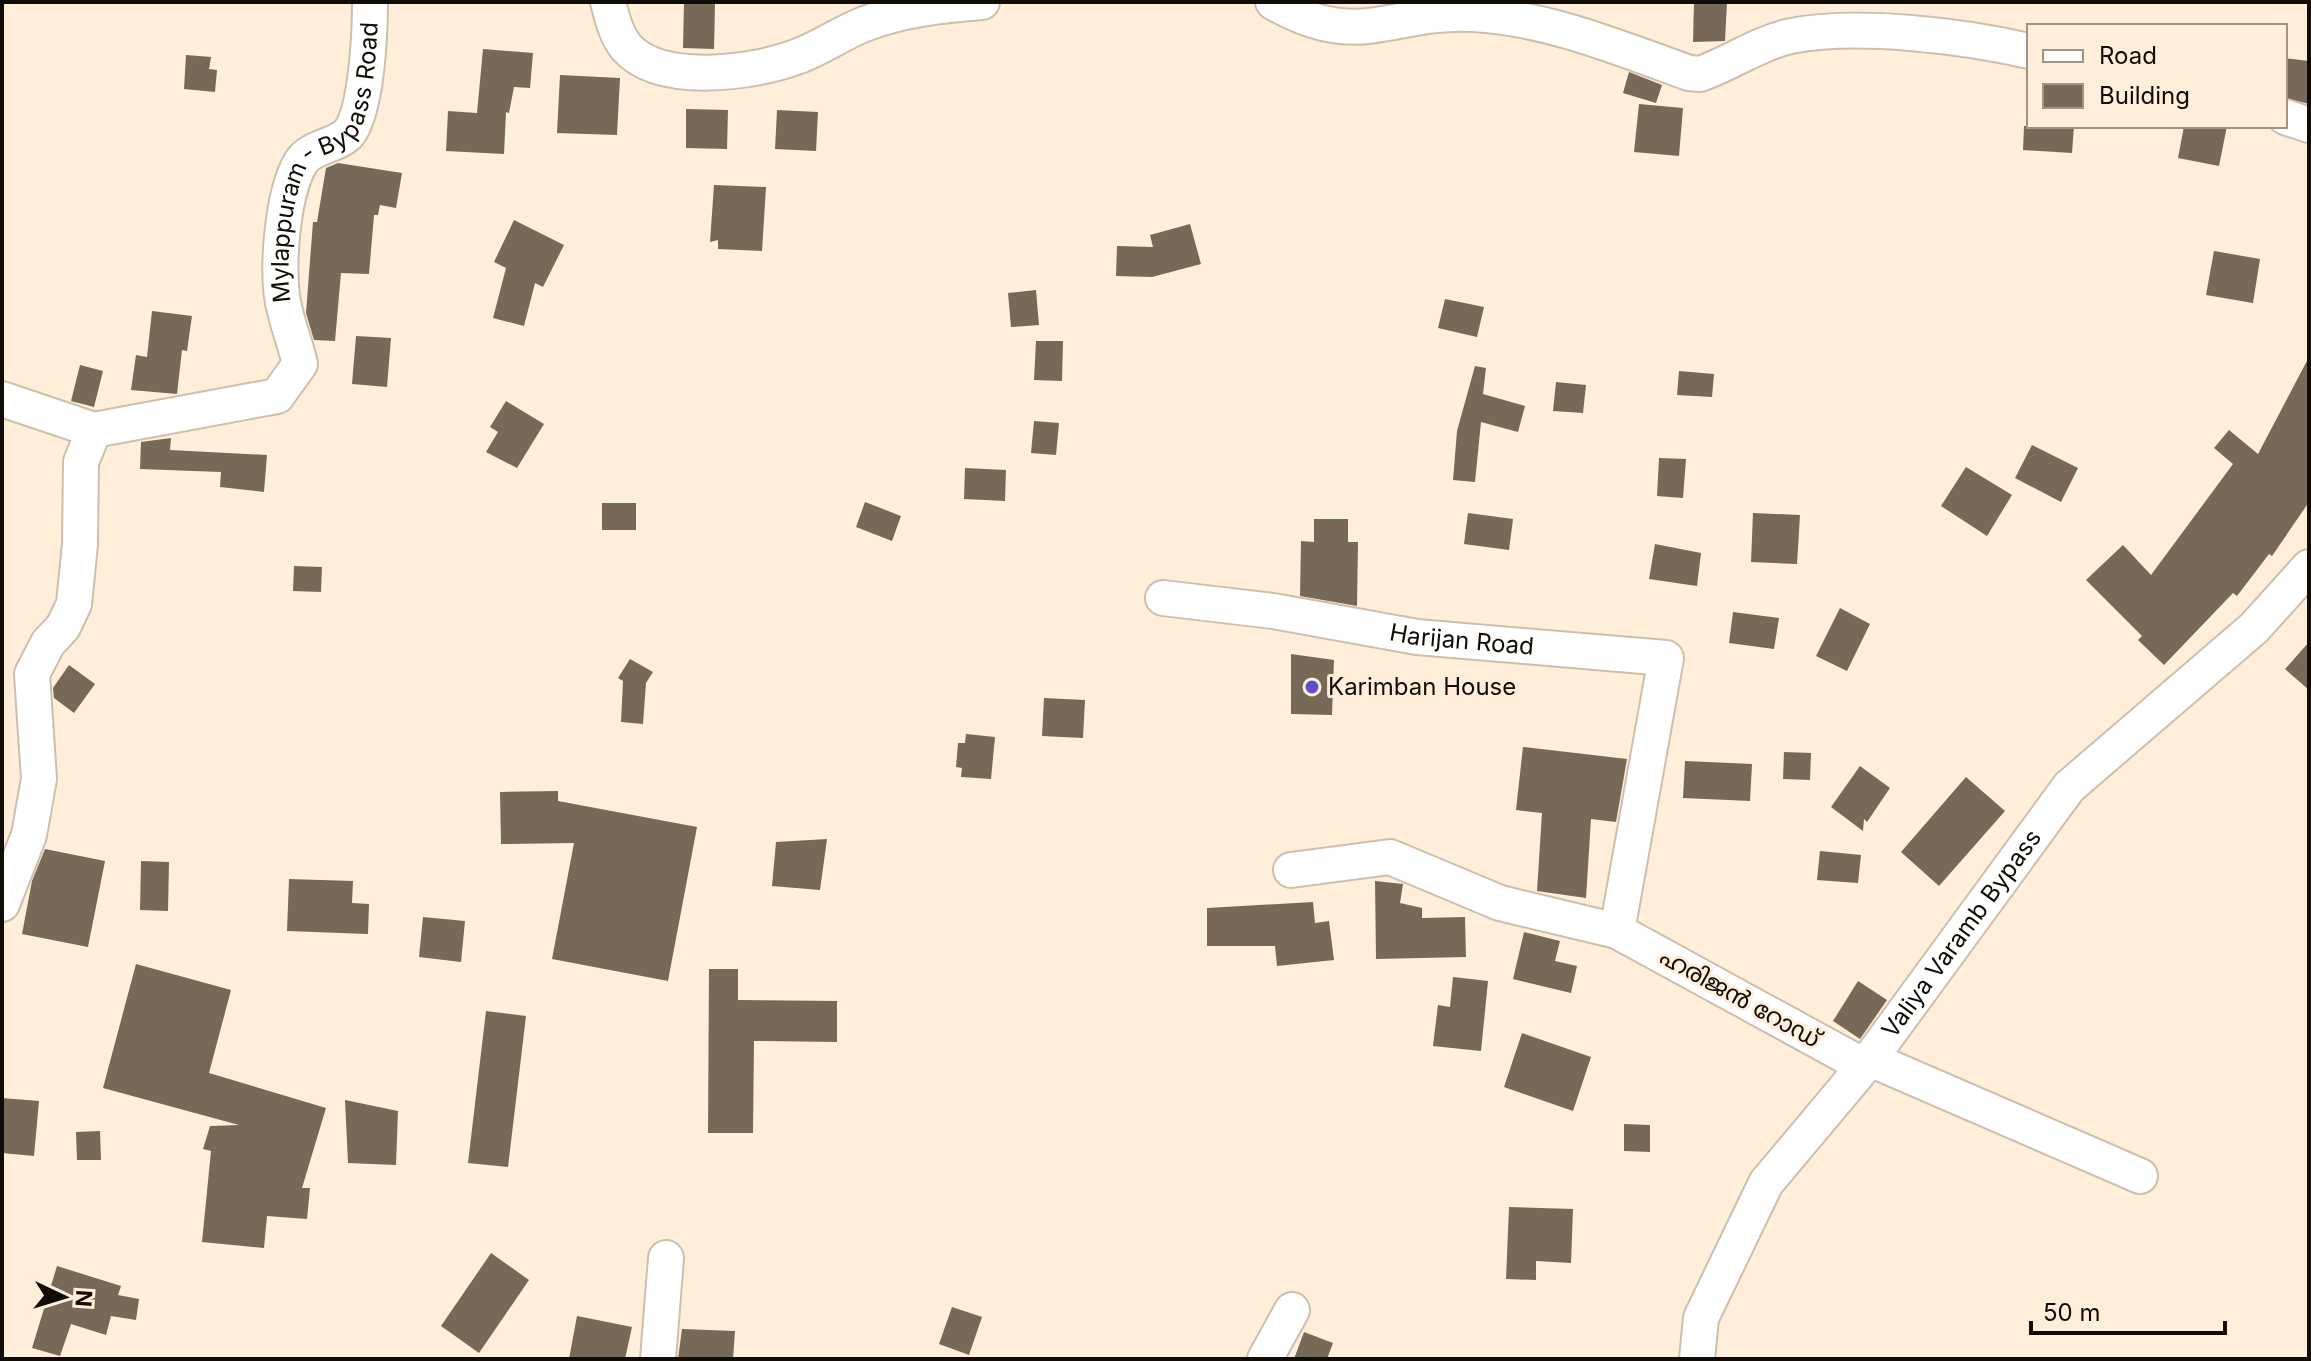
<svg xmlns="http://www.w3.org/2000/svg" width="2311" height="1361" font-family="Inter,'Noto Sans Malayalam',sans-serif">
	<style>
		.building { fill: #776957 }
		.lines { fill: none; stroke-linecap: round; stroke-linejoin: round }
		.minor-casing { stroke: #cebfac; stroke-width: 38 }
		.minor { stroke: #fff; stroke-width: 34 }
		.poi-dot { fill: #604ec7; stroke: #feeeda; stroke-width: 3 }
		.labels { text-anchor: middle; stroke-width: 6; stroke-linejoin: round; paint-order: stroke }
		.street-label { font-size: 24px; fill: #110c06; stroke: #feeeda }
		.poi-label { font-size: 24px; fill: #110c06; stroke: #feeeda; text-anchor: start }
	</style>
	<rect width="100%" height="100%" fill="#feeeda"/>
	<path class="building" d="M684,2L715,3L714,49L683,48Z
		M1694,2H1727L1725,41L1693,42Z
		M483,49L533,53L530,88L514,87L509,113L506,112L504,154L446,151L448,111L477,113Z
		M186,55L211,57L209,69L217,70L215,92L184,89Z
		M2285,58L2309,61V104L2285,98Z
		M1629,72L1662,85L1656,103L1623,93Z
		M560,75L620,78L617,135L557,133Z
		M1639,104L1683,108L1679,156L1634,152Z
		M686,109L728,110L727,149L686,148Z
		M777,110L818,112L816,151L775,149Z
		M2024,126H2074L2072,153L2023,150Z
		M2184,126H2227L2219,166L2178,158Z
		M338,163L402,173L396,208L380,205L378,215H374L369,274L341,273L335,341L314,340L306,313L313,222H317L326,168Z
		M714,185L766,187L762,251L718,249V240L710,242Z
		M514,220L564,245L543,287L535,283L524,326L493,318L506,268L494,262Z
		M1190,224L1201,264L1152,277L1116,276L1117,246L1153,247L1150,235Z
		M2214,251L2260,259L2253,303L2206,295Z
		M1036,290L1039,325L1011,327L1008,293Z
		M1445,299L1484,307L1477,337L1438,328Z
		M152,311L192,316L187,351L182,350L177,394L131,390L136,355L147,357Z
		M356,336L391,338L387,387L352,384Z
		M1036,341H1063L1062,381L1034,380Z
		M2309,357V502L2272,556L2269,554L2237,596L2233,593L2164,665L2138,640L2142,636L2086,580L2123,545L2151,575L2233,464L2214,448L2229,430L2258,454Z
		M80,365L103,371L94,407L71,401Z
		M1475,366L1486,368L1483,394L1525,406L1518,432L1481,422L1475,482L1453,480L1457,431Z
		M1679,371L1714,374L1712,397L1677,395Z
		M1556,382L1586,385L1583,413L1553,411Z
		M506,401L544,424L517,468L486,452L498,432L490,427Z
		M1034,421L1059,423L1056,455L1031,453Z
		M171,438L170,450L267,455L264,492L220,487L221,472L140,469L141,442Z
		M2032,445L2078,468L2061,502L2015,478Z
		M1659,458L1686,459L1683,498L1657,496Z
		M1966,467L2012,495L1987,536L1941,506Z
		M965,468L1006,470L1005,501L964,499Z
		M865,502L901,516L892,541L856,527Z
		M602,503H636V530H602Z
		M1468,513L1513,519L1509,550L1464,544Z
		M1753,513L1800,515L1797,564L1751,562Z
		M1314,519H1348V542H1358L1357,606L1300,596L1301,541L1314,542Z
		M1655,544L1701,553L1697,586L1649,579Z
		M294,566L322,567L321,592L293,591Z
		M1840,608L1870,624L1847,671L1816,656Z
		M1733,612L1779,618L1774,649L1729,643Z
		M2309,642V690L2285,669Z
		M1291,654L1334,660L1332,715L1291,714Z
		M630,659L653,672L646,683L643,724L621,722L623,681L618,678Z
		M69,665L95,684L74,713L54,698L53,688Z
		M1044,698L1085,700L1083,738L1042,736Z
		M966,734L995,737L991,779L961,777L962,768L956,767L958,743H965Z
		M1523,747L1627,759L1616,822L1591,819L1586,898L1537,891L1542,813L1516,810Z
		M1784,752L1811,753L1810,780L1783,779Z
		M1685,761L1752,764L1750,801L1683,798Z
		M1860,766L1890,788L1867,822L1864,819L1863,831L1831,807Z
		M1966,777L2005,811L1939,886L1901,852Z
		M558,791V801L697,827L668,981L552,959L574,843L501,844L500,792Z
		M827,839L820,890L772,886L776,842Z
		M45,849L105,861L88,947L22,934L32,881Z
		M1820,851L1861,855L1858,883L1817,880Z
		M141,861L169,862L168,911L140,910Z
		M289,879L353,881L352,903L369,904L368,934L287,931Z
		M1375,881L1403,884L1400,903L1422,908V918L1465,917L1466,957L1376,959Z
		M1313,902L1315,923L1329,921L1334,960L1277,966L1275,946H1207V908Z
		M423,917L465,921L461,962L419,957Z
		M1524,932L1560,941L1555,961L1577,966L1571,993L1513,979Z
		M136,964L231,990L209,1073L326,1108L302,1188H310L307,1219L267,1216L264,1248L202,1242L211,1151L203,1149L210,1126L239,1125L103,1088Z
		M709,969H738V1000L837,1001V1042L754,1041L753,1133H708Z
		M1453,977L1488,981L1481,1051L1433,1046L1438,1005L1450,1007Z
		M1858,981L1887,1000L1860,1039L1833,1021Z
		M486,1011L526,1016L508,1167L468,1163Z
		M1522,1033L1591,1057L1573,1111L1504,1087Z
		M2,1098L39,1101L34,1156L2,1153Z
		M345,1100L398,1111L396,1165L348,1163Z
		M1624,1124L1650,1125V1152L1624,1151Z
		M100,1131L101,1160H77L76,1132Z
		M1509,1207L1573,1209L1571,1263L1536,1261V1280L1506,1279Z
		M491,1253L529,1280L479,1353L441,1326Z
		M57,1266L121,1286L118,1295L139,1299L136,1320L111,1316L106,1335L71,1324L60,1356L32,1348Z
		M952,1307L982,1317L969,1355L939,1344Z
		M577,1316L632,1327L625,1359H569Z
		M682,1329L735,1331L733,1359H678Z
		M1304,1332L1333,1343L1327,1359H1294Z"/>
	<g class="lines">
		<g class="minor-casing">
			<g id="minor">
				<path d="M608,2C612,18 616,34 626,47C660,86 753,73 796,57C819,49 840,34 862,25C899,10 942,5 982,2"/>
				<path d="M1273,2C1359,52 1390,10 1473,14C1548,18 1619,48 1689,73L1700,74C1731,63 1759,43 1791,36C1857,23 1964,36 2029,51"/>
				<path d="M2285,117L2309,125"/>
				<path d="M2,399L94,430"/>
				<path id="s1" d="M1163,598L1273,611L1417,637L1666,658L1617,931"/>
				<path d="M1291,870L1390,857L1500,903L1617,931L1864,1066"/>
				<path id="s2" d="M2,904L29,835L39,779L32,674L48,643L63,627L74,604L80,544L81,462L94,430L277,396L300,364C296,346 289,329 285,311C275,276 282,193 301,162C310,147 336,146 348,134C367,112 370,31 370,2"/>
				<path d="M1870,1059L2140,1176"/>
				<path d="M658,1359L666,1258"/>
				<path d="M1265,1359L1292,1310"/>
				<path id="s3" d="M1697,1359L1701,1318L1766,1183L1870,1059L2069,787L2254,628L2309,567"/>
			</g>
		</g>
		<use href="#minor" class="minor"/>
	</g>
	<circle class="poi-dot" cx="1312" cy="687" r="8"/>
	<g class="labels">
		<g class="street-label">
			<text dy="8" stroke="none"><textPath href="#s2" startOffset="942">Mylappuram - Bypass Road</textPath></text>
			<text dy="8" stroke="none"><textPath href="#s1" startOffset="302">Harijan Road</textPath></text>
			<text dy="8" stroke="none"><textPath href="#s3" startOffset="508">Valiya Varamb Bypass</textPath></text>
			<text transform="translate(1740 998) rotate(29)" y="8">ഹരിജൻ റോഡ്</text>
		</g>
		<g class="poi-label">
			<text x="1328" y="695">Karimban House</text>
		</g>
	</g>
	<rect width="2311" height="1361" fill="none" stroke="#110c06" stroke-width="8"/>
	<rect x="2027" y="24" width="260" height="104" fill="#feeeda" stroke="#9f9485" stroke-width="2"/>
	<rect x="2043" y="50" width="40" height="12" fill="#ffffff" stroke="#9f9485" stroke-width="2"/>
	<text x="2099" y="64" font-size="24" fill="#110c06">Road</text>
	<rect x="2043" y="84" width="40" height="24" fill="#776957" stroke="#9f9485" stroke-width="2"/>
	<text x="2099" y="104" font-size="24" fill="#110c06">Building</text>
	<g transform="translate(64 1297) rotate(94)" stroke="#feeeda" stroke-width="6" paint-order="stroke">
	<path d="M0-6L14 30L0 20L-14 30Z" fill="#110c06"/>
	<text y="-12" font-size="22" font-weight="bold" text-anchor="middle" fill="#110c06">N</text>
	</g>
	<path d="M2031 1321v12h194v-12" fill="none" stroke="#110c06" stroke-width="4"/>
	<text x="2043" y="1321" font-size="24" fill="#110c06" stroke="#feeeda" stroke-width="6" paint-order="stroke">50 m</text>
</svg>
